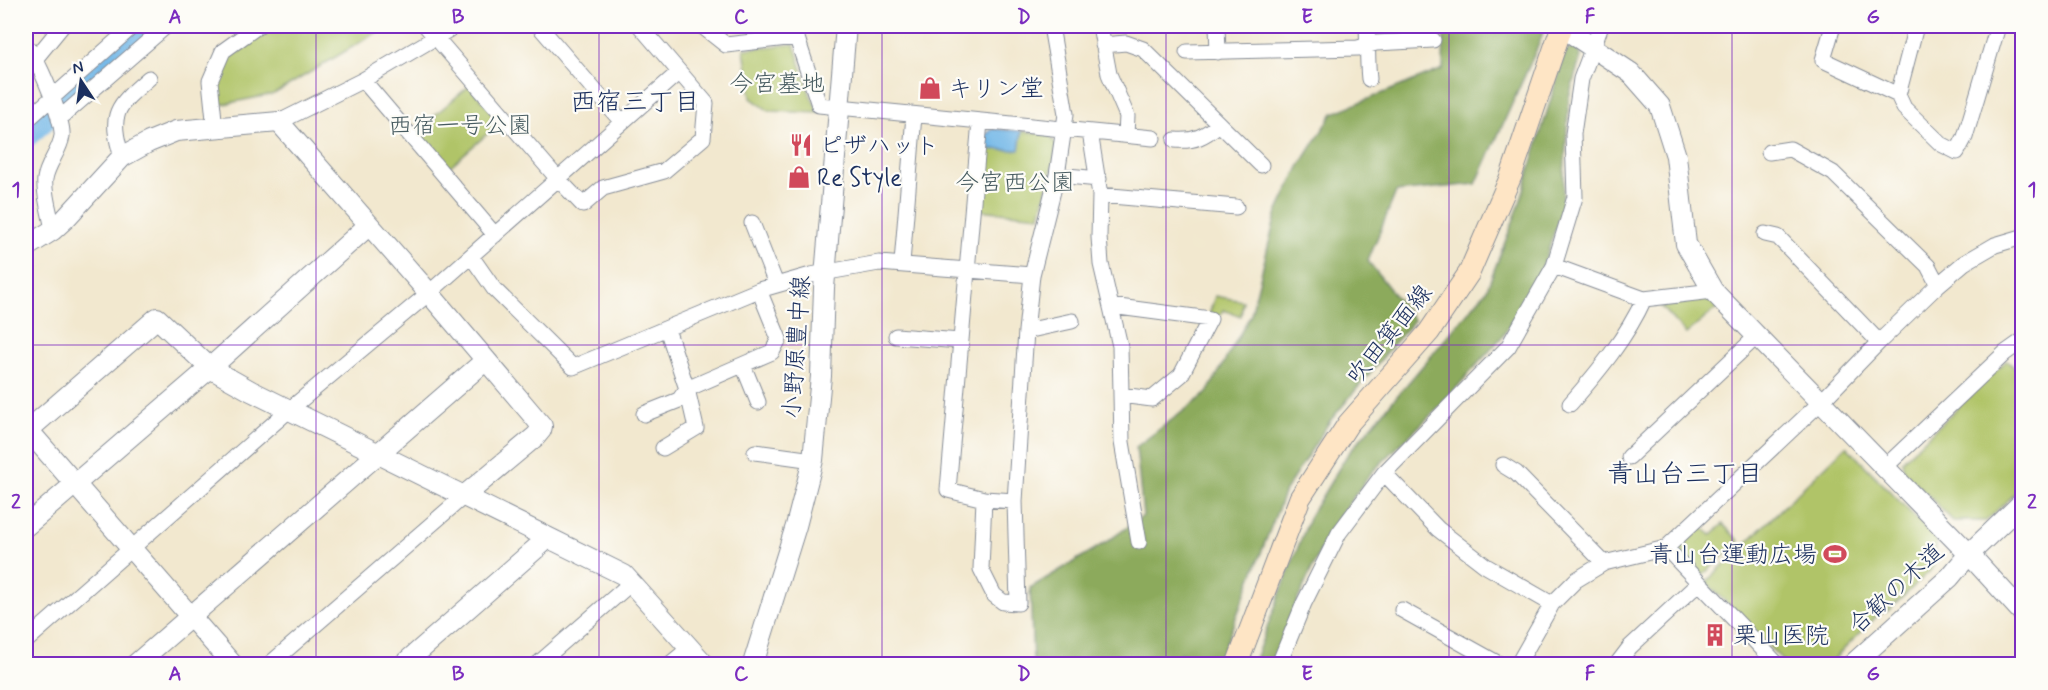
<svg xmlns="http://www.w3.org/2000/svg" width="2048" height="690" font-family="Mynerve,'Klee One',sans-serif">
	<style>
		.green { fill: #b0c468; stroke: #667a63; stroke-width: 1.5 }
		.forest { fill: #8caa5c; stroke: #546c5d; stroke-width: 1.5 }
		.water { fill: #70b6e7; stroke: #4672a2; stroke-width: 1.5 }
		.lines { fill: none; stroke-linecap: round; stroke-linejoin: round }
		.stream { stroke: #70b6e7; stroke-width: 4 }
		.river { stroke: #70b6e7; stroke-width: 22 }
		.minor-casing { stroke: #868c96; stroke-width: 17 }
		.tertiary-casing { stroke: #868c96; stroke-width: 22 }
		.secondary-casing { stroke: #868c96; stroke-width: 23 }
		.minor { stroke: #fff; stroke-width: 15 }
		.tertiary { stroke: #fff; stroke-width: 20 }
		.secondary { stroke: #fee5c5; stroke-width: 21 }
		.grid { fill: none; stroke: #7b2cbf; stroke-width: 1.5; stroke-opacity: 0.55 }
		.labels { text-anchor: middle; stroke-width: 4.5; stroke-linejoin: round; paint-order: stroke }
		.park-label { font-size: 24px; fill: #485c61; stroke: #fdfcf7 }
		.poi-label { font-size: 24px; fill: #1b2f5e; stroke: #fdfcf7; text-anchor: start }
		.street-label { font-size: 24px; fill: #1b2f5e; stroke: #fdfcf7 }
		.neighbourhood-label { font-size: 26px; fill: #1b2f5e; stroke: #fdfcf7 }
		.neatline { fill: none; stroke: #7b2cbf; stroke-width: 2 }
		.grid-label { font-size: 20px; text-anchor: middle; font-weight: bold; fill: #7b2cbf }
	</style>
	<rect width="100%" height="100%" fill="#fdfcf7"/>
	<filter id="ink" filterUnits="userSpaceOnUse"><feTurbulence type="fractalNoise" baseFrequency=".0167" numOctaves="2"/><feDisplacementMap in="SourceGraphic" scale="12" xChannelSelector="R" yChannelSelector="G"/><feConvolveMatrix kernelMatrix="1 2 1 2 8 2 1 2 1" color-interpolation-filters="sRGB"/></filter>
	<filter id="wash" filterUnits="userSpaceOnUse"><feTurbulence type="fractalNoise" baseFrequency=".008" numOctaves="4" result="noise"/><feDisplacementMap in="SourceGraphic" scale="24" xChannelSelector="R" yChannelSelector="G"/><feGaussianBlur stdDeviation="1.35" result="paint"/><feColorMatrix in="noise" values="0 0 0 0 0 0 0 0 0 0 0 0 0 0 0 0 0 1.4 0 .05"/><feComposite in="paint" operator="in"/></filter>
	<g filter="url(#wash)">
		<rect width="100%" height="100%" fill="#f2e8cf"/>
		<path class="green" d="M260,26H375L379,31L274,94L214,106L210,81L223,51Z
			M794,44L810,94L819,113L769,111L751,98L744,49Z
			M469,86L501,122L447,169L415,132Z
			M1022,131L1049,135L1056,144L1055,156L1040,216L979,210L983,149Z
			M1215,296L1243,301L1241,316L1223,310L1219,317L1209,315Z
			M1705,298L1720,306L1686,334L1661,307Z
			M2007,360L2022,376V486L1986,521H1953L1904,471L1902,461Z
			M1846,446L1937,540L1933,568L1888,611L1879,614L1829,664H1786L1706,582Z
			M1723,524L1739,541L1701,577L1678,552L1679,543L1696,528H1703L1711,535Z"/>
		<path class="forest" d="M1444,26H1545L1539,44L1476,184L1396,192L1368,261L1414,320L1330,421L1285,491L1218,664L1180,653L1175,664H1033L1030,588L1105,543L1143,516L1136,447L1207,393L1251,314L1276,215L1299,167L1333,113L1443,69Z
			M1573,48L1579,50L1581,56L1569,97L1562,209L1537,284L1502,337L1440,406L1371,473L1329,531L1295,606L1272,664H1253L1310,516L1347,455L1486,291L1519,206L1563,58L1567,50Z"/>
		<path class="water" d="M993,129L1022,131L1019,150L983,149L984,136Z"/>
		<g class="lines">
			<path class="stream" d="M44,117L48,118"/>
			<path class="river" d="M26,137L153,26"/>
		</g>
	</g>
	<g filter="url(#ink)">
		<g class="lines">
			<g class="minor-casing">
				<path id="minor" d="M426,26L558,179L583,205L603,188L664,171L703,138L706,103L640,26
					M539,26L622,122
					M702,26L726,45L796,37
					M793,26L819,105L1153,138
					M1100,26L1109,74L1127,116L1126,135
					M1217,26L1218,52
					M1367,26C1368,44 1367,61 1369,79
					M1833,26L1823,60L1898,95L1904,108L1941,144L1957,152L1965,137L1998,26
					M1103,45L1126,43L1143,49L1261,165
					M26,46C37,55 64,121 62,136C60,151 47,164 45,179C43,193 51,216 53,230
					M1187,52L1358,48L1376,43L1433,40
					M35,59L62,26
					M363,80L495,235
					M1898,95L1916,26
					M59,119L166,26
					M26,121L133,26
					M980,121L948,490L984,499L1015,501
					M279,122L363,80L455,26
					M215,129L210,81L223,51L258,26
					M1090,132L1100,195L1099,237L1101,264L1120,346L1122,442L1139,542
					M1175,140C1194,142 1205,136 1219,124
					M1769,152L1790,149L1833,173L1928,266L1938,285
					M122,157C108,113 117,106 149,78
					M1057,175L1099,179
					M1100,195L1236,207
					M752,223L776,284
					M1765,234L1778,237L1879,342
					M471,256L494,289L573,367L759,290L811,275L879,263L1032,275
					M902,263L914,115
					M1554,266L1644,299L1713,291
					M1111,306L1210,319L1181,375L1152,399L1121,395
					M1026,331L1072,321
					M896,336L960,341
					M743,365L758,402
					M1570,404C1598,372 1627,337 1644,299
					M644,414L679,400L687,389L772,352L779,339L759,290
					M663,448L696,428L687,389L667,329
					M755,452L813,460
					M1629,457L1757,336
					M1503,465L1516,473L1604,563
					M1885,467L2005,353L2022,341
					M1384,473L1438,529L1486,566L1552,604
					M984,499L981,569L994,595L1003,602L1018,603L1015,501L1026,331L1032,275L1057,175L1066,114L1051,26
					M1666,548L1777,664
					M1402,610L1499,664
					M26,641L289,410L429,293L679,72
					M270,664L464,496
					M538,664L631,583
					M1279,664L1304,603L1339,533L1384,473L1508,347L1554,266L1575,197L1573,134L1581,79L1601,26
					M1518,664L1552,604L1576,580L1604,563L1666,548L1821,402L1879,342L1938,285L1964,263L1995,245L2022,237
					M1617,664L1630,647L1699,583"/>
			</g>
			<g class="tertiary-casing">
				<path id="tertiary" d="M1562,27L1631,73L1660,106L1676,156L1686,244L1713,291L1969,554L2022,612
					M26,247L53,230L65,219L122,157L149,142L176,131L279,122L429,293L542,426L541,430L536,436L464,496
					M28,430L232,664
					M26,432L157,318L210,368L251,391L624,575L704,664
					M26,526L210,368L369,225
					M136,664L486,360
					M404,664L548,538
					M674,664L690,651
					M753,664L796,526L813,460L821,376L824,288L846,26
					M1853,664L1950,577L1969,554L2022,503"/>
			</g>
			<g class="secondary-casing">
				<path id="secondary" d="M1237,664L1300,498L1348,424L1429,332L1469,273L1511,176L1562,26"/>
			</g>
			<use href="#minor" class="minor"/>
			<use href="#tertiary" class="tertiary"/>
			<use href="#secondary" class="secondary"/>
		</g>
	</g>
	<path class="grid" d="M316,26V664M599,26V664M882,26V664M1166,26V664M1449,26V664M1732,26V664M26,345H2022"/>
	<defs>
		<g id="shop-bare" transform="scale(1.8)"><path d="M-5-2.5h2.3a2.7 3.5 0 0 1 5.4 0H5L5.5 6h-11ZM-1.5-2.5h3a1.5 2.3 0 0 0-3 0Z" fill="#d1495b" stroke="#fdfcf7" stroke-width="2.5" paint-order="stroke"/></g>
		<g id="restaurant-bare" transform="scale(1.8)"><path d="M-5-6h1v4h1v-4h1v4h1v-4h1v5L-1.5 .5V6h-2V.5L-5-1ZM5-6V6H3V1.5H1.5Q1.5-4 5-6Z" fill="#d1495b" stroke="#fdfcf7" stroke-width="2.5" paint-order="stroke"/></g>
		<g id="stadium-bare" transform="scale(1.8)"><path d="M0-5a6.5 5 0 1 0 0 10a6.5 5 0 1 0 0-10ZM-3.5-1.8h7v3.6h-7Z" fill="#d1495b" stroke="#fdfcf7" stroke-width="2.5" paint-order="stroke"/></g>
		<g id="building-bare" transform="scale(1.8)"><path d="M-4-6H4V6H1V3H-1V6H-4ZM-2.5-4.3h1.7v1.8h-1.7ZM.8-4.3h1.7v1.8H.8ZM-2.5-1h1.7V.8h-1.7ZM.8-1h1.7V.8H.8Z" fill="#d1495b" stroke="#fdfcf7" stroke-width="2.5" paint-order="stroke"/></g>
	</defs>
	<g fill-rule="evenodd">
		<use href="#shop-bare" x="930" y="88"/>
		<use href="#restaurant-bare" x="801" y="145"/>
		<use href="#shop-bare" x="799" y="177"/>
		<use href="#stadium-bare" x="1835" y="554"/>
		<use href="#building-bare" x="1715" y="635"/>
	</g>
	<g class="labels">
		<g class="park-label">
			<text x="777" y="91">今宮墓地</text>
			<text x="460" y="133">西宿一号公園</text>
			<text x="1015" y="190">今宮西公園</text>
		</g>
		<g class="poi-label">
			<text x="948" y="96">キリン堂</text>
			<text x="819" y="153">ピザハット</text>
			<text x="817" y="185">Re Style</text>
			<text x="1817" y="562" text-anchor="end">青山台運動広場</text>
			<text x="1733" y="643">栗山医院</text>
		</g>
		<g class="street-label">
			<text transform="translate(1389 334) rotate(-51)" y="8">吹田箕面線</text>
			<text transform="translate(796 347) rotate(-86)" y="8">小野原豊中線</text>
			<text transform="translate(1896 588) rotate(-43)" y="8">合歓の木道</text>
		</g>
		<g class="neighbourhood-label">
			<text x="635" y="110">西宿三丁目</text>
			<text x="1685" y="482">青山台三丁目</text>
		</g>
	</g>
	<rect width="2048" height="690" fill="none" stroke="#fdfcf7" stroke-width="66"/>
	<g transform="translate(81 81) rotate(347)" stroke="#fdfcf7" stroke-width="4.5" paint-order="stroke">
	<path d="M0-4.5L10 22L0 15L-10 22Z" fill="#1b2f5e"/>
	<text y="-9" font-size="16" font-weight="bold" text-anchor="middle" fill="#1b2f5e">N</text>
	</g>
	<rect x="33" y="33" width="1982" height="624" class="neatline"/>
	<g class="grid-label">
		<text x="175" y="23">A</text>
		<text x="458" y="23">B</text>
		<text x="741" y="23">C</text>
		<text x="1024" y="23">D</text>
		<text x="1307" y="23">E</text>
		<text x="1590" y="23">F</text>
		<text x="1873" y="23">G</text>
		<text x="16" y="196">1</text>
		<text x="2032" y="196">1</text>
		<text x="16" y="508">2</text>
		<text x="2032" y="508">2</text>
		<text x="175" y="680">A</text>
		<text x="458" y="680">B</text>
		<text x="741" y="680">C</text>
		<text x="1024" y="680">D</text>
		<text x="1307" y="680">E</text>
		<text x="1590" y="680">F</text>
		<text x="1873" y="680">G</text>
	</g>
</svg>
